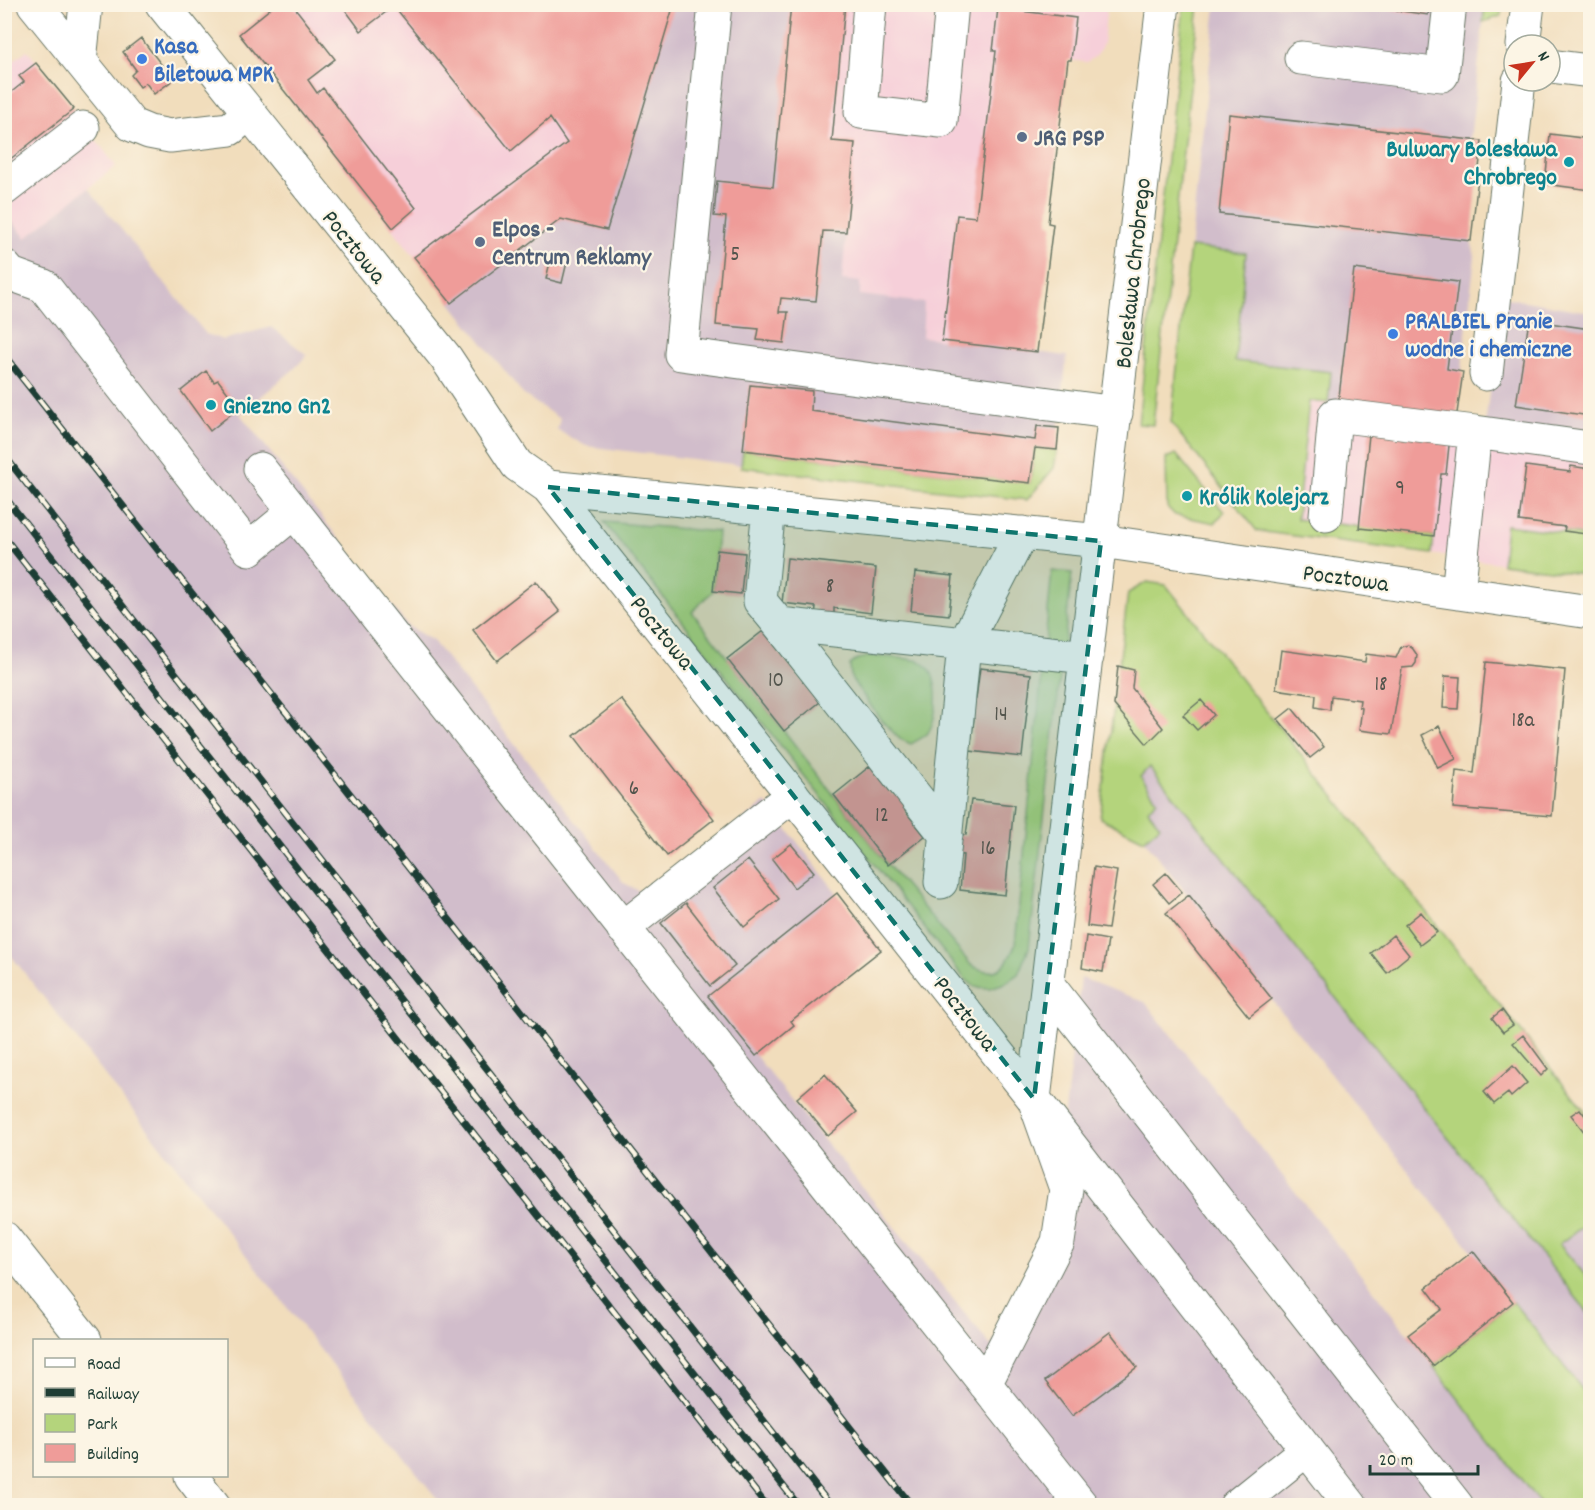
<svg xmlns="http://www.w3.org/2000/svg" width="1595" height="1510" font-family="Dekko,sans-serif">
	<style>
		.built { fill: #f6cfd9 }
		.industrial { fill: #d1bdcb }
		.green { fill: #b4d47c; stroke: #6a8858; stroke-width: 1.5 }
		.building { fill: #ef9c99 }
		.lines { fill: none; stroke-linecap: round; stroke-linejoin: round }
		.minor-casing { stroke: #687564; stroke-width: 35 }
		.minor { stroke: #fff; stroke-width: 33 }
		.rail-casing { stroke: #1f3d34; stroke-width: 7 }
		.rail { stroke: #fcf5e5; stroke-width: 4.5; stroke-dasharray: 14; stroke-linecap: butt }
		.marked { fill: #0f766e; fill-opacity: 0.2; stroke: #0f766e; stroke-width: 4.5; stroke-dasharray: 12 8; stroke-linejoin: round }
		.shop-dot { fill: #3f7fe0; stroke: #fcf5e5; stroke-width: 2 }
		.service-dot { fill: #5c6f8a; stroke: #fcf5e5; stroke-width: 2 }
		.culture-dot { fill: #0f9aa8; stroke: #fcf5e5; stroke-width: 2 }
		.labels { text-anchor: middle; stroke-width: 4.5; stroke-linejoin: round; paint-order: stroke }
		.number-label { font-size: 21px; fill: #53554d }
		.shop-label { font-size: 24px; font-weight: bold; fill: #366cbe; stroke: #fcf5e5; text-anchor: start }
		.service-label { font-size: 24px; font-weight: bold; fill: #4e5e75; stroke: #fcf5e5; text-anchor: start }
		.culture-label { font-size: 24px; font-weight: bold; fill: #0d838f; stroke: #fcf5e5; text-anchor: start }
		.street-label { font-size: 24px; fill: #1f3d34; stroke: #fcf5e5 }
	</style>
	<rect width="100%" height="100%" fill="#fcf5e5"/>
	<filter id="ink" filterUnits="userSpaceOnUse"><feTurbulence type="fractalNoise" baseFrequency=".0167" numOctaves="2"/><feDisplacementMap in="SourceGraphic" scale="12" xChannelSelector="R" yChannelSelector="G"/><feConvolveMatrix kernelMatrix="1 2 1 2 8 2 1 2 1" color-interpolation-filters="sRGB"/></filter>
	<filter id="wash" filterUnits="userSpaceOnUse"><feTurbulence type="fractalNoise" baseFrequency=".008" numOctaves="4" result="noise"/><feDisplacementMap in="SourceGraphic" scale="24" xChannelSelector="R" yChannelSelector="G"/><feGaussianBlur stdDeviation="1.35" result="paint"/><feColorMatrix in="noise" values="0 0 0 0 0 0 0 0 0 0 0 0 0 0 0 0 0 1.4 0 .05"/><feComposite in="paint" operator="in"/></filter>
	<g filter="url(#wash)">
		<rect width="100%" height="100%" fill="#f1ddbc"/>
		<path class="built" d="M276,5H620L561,219L451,303L239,34Z
			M791,5H1107L1103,44L1096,56L1087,62L1068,60L1048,223L1053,224L1037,352L922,337L924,303L859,295L842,280L823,231L773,187Z
			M27,50L116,166L26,238L5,212V67Z
			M1176,383L1590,439V575L1257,531L1171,423Z"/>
		<path class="industrial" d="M619,5H791L773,187L823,231L846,232L842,280L860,282V295L924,303L922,337L1067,356L1054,468L1027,500L586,446L557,430L560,419L524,395L451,303L561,219Z
			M1216,5H1485L1470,140L1482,141L1471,241L1475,256L1456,420L1176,383Z
			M88,188L206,334L223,340L271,327L307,355L294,369L240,414L408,626L433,641L624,883L641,892L658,888L766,802L837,893L708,997L991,1346L1050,1236L1081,978L1145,1002L1433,1366L1513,1302L1144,840L1100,818L1114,705L1562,1241L1590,1221V1505H442L5,948L4,212L26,238Z
			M1501,297L1590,312V439L1485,426Z"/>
		<path class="green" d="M1184,5H1199L1153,425L1138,424Z
			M1485,5H1502L1501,16L1483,22Z
			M1190,247L1246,253L1235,361L1331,372L1328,403L1309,401L1297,519L1434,536L1432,554L1257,531L1171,423Z
			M1035,448L1057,450L1054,468L1027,500L741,467L743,450L1030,483Z
			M1176,454L1224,512L1215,523L1175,515L1167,507L1166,458Z
			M604,522L718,532L713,591L692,612L888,865L971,965C996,979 1006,969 1015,945L1052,571L1072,573L1029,948L1018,974L1005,983L990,988L975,987L964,978Z
			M1506,525L1590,536V575L1502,564Z
			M1147,582L1166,585L1590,1118V1221L1559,1244L1590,1281V1315L1150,766L1141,776L1157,800L1148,810L1160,826L1144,840L1100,818L1128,593Z
			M872,656C884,658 914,657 923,663C941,675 939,718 927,734C923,738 915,741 911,744L900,739L881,720L851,678L850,665L858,659Z
			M1513,1302L1590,1399V1505H1541L1433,1366Z"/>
		<g id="blocks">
			<path class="building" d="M276,4H292L335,59L308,80L317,93L323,88L416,208L393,228L239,34Z
				M341,4H674L607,230L561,219L451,303L414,257L567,143L550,118L511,151L394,6L361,31Z
				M791,4H845L832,141L855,143L846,232L823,231L816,301L781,298L779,312H788L784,343L757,340L759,329L716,325L726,217L714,216L717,181L773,187Z
				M1355,4H1430L1428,15Z
				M998,8L1076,18L1071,60H1068L1048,223L1053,224L1037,352L942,341L957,215L976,217L996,51H993Z
				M141,38L173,80L154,94L146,83L140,87L131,75L136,70L123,52Z
				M36,63L74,109L4,164V98L24,82L19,76Z
				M1229,114L1482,141L1471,241L1219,214Z
				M1550,134L1590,139V190L1545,184Z
				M551,258L567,262L562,283L546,279Z
				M1354,269L1458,282L1447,369L1463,372L1456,420L1338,405Z
				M1529,320L1590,329V416L1516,405Z
				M206,371L214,382L218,380L231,397L228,399L236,410L210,431L181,391Z
				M750,385L812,391L811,411L833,414L1035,440L1037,426L1059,428L1057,450L1035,448L1030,483L743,450Z
				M1370,426L1450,436L1446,474H1441L1434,536L1359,528Z
				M1526,466L1570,472L1571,466L1590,469V530H1587L1586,534L1564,531L1565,527L1519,521Z
				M717,550L745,553L741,594L713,591Z
				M787,558L876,568L871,613L834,608V617L815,615L816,607L782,603Z
				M915,572L953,576L949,615L911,611Z
				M536,581L560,612L497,661L473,630Z
				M763,631L820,702L784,731L727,659Z
				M1408,645L1413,649L1417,655L1416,663L1413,667L1402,668L1391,734L1359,730L1362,708L1359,707L1360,700L1331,696L1330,710L1315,707L1316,695L1276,689L1281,650L1365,662L1366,654L1396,658L1401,647Z
				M1486,662L1565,670L1552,816L1453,808L1456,771L1474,773Z
				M1118,666L1134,670L1132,688L1163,728L1147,744L1114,705Z
				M980,668L1031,674L1022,757L970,751L974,719H970L972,699H976Z
				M1445,676L1460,677L1458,709L1443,708Z
				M621,699L714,819L667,856L574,736Z
				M1201,700L1214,715L1197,730L1183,715Z
				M1292,708L1324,747L1310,758L1278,719Z
				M1439,726L1456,759L1438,768L1422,735Z
				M870,766L893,795L900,790L912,806L905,811L925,836L888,865L834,795Z
				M971,800L1014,805L1005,895L960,890L963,855L955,854L957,834L966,835Z
				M791,844L814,872L794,888L772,859Z
				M748,860L779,899L744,927L713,888Z
				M1094,867L1117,871L1108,929L1087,926Z
				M1166,873L1182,892L1169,903L1153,884Z
				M837,893L881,950L791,1021L794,1025L756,1056L708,996Z
				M1189,895L1272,999L1249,1017L1166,913Z
				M686,903L735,966L710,986L661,923Z
				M1421,912L1437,932L1420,945L1405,925Z
				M1393,935L1409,955L1387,973L1371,953Z
				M1086,936L1108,940L1103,972L1082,968Z
				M1502,1010L1513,1025L1503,1032L1492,1018Z
				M1523,1035L1548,1069L1541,1076L1513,1043Z
				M1513,1066L1527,1083L1511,1097L1508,1093L1494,1104L1484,1092Z
				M825,1074L857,1112L828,1136L797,1098Z
				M1580,1109L1590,1122V1129L1585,1133L1571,1115Z
				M1473,1251L1513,1302L1433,1366L1408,1335L1442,1309L1426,1288Z
				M1110,1332L1137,1367L1072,1416L1045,1381Z"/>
		</g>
	</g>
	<g filter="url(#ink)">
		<use href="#blocks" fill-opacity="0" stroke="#687564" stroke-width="1.5"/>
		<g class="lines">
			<g class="minor-casing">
				<path id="minor" d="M34,4L132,125L149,132L170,136L230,129L249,113
					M162,4L446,358L517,465L548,487L564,507L1034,1099L1351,1506
					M715,4L681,354L1116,413
					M870,4L861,112L941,121L952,4
					M1523,45L1528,4
					M1301,58L1442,75L1450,4
					M80,61L86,4
					M1550,66L1590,71
					M4,189L83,128
					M4,266L11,274L44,286L249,549L294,512
					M1486,374L1519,81
					M1475,432L1590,448
					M260,469L1082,1506
					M548,487L1101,541L1590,612
					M769,507L760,601L779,624L1087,657
					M1326,515L1335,415L1475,432L1458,593
					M779,624L946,835
					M941,882L964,645L1022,533
					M623,928L793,795
					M1048,985L1457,1506
					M4,1238L85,1340
					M985,1384L1058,1242L1066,1189L1034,1099L1163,4
					M191,1476L214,1506
					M1236,1506L1307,1449"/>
			</g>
			<use href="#minor" class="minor"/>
			<g class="rail-casing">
				<path id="rail" d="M4,355L912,1506
					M4,455L831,1506
					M4,496L799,1506
					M4,537L767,1506"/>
			</g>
			<use href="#rail" class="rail"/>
		</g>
	</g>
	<path class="marked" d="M548,487L1101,541L1034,1099L793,795Z"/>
	<g class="shop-dot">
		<circle cx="142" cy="59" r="6"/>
		<circle cx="1393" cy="334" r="6"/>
	</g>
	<g class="service-dot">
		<circle cx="1022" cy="137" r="6"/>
		<circle cx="480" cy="242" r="6"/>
	</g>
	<g class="culture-dot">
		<circle cx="1569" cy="162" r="6"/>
		<circle cx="211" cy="405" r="6"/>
		<circle cx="1187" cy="496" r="6"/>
	</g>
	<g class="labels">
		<g class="number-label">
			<text x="735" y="260">5</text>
			<text x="1400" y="494">9</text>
			<text x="830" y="592">8</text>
			<text x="776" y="686">10</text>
			<text x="1381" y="690">18</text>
			<text x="1001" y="720">14</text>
			<text x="1523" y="726">18a</text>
			<text x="634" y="794">6</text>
			<text x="882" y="821">12</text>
			<text x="988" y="854">16</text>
		</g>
		<g class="shop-label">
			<text x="154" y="53">Kasa<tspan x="154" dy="28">Biletowa MPK</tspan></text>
			<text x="1405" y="328">PRALBIEL Pranie<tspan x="1405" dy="28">wodne i chemiczne</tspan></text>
		</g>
		<g class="service-label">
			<text x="1034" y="145">JRG PSP</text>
			<text x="492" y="236">Elpos -<tspan x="492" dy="28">Centrum Reklamy</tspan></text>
		</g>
		<g class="culture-label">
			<text x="1557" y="156" text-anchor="end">Bulwary Bolesława<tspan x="1557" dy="28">Chrobrego</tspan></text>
			<text x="223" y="413">Gniezno Gn2</text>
			<text x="1199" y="504">Królik Kolejarz</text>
		</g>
		<g class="street-label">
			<text transform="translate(355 246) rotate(51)" y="8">Pocztowa</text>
			<text transform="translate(1132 273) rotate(-84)" y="8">Bolesława Chrobrego</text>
			<text transform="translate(1346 577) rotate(8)" y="8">Pocztowa</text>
			<text transform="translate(663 632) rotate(51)" y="8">Pocztowa</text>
			<text transform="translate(966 1013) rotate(52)" y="8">Pocztowa</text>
		</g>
	</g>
	<rect width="1595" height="1510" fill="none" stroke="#fcf5e5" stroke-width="24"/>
	<rect x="33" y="1339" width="195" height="138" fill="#fcf5e5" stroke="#a4ab9e" stroke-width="1.5"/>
	<rect x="45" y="1358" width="30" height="9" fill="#ffffff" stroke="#a4ab9e" stroke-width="1.5"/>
	<text x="87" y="1369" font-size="18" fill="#1f3d34">Road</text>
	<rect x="45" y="1388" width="30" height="9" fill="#1f3d34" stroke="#a4ab9e" stroke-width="1.5"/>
	<text x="87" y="1399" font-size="18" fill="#1f3d34">Railway</text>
	<rect x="45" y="1414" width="30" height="18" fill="#b4d47c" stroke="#a4ab9e" stroke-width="1.5"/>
	<text x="87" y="1429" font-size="18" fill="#1f3d34">Park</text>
	<rect x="45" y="1444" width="30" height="18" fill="#ef9c99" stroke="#a4ab9e" stroke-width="1.5"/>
	<text x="87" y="1459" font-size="18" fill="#1f3d34">Building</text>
	<g transform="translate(1532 63) rotate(60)"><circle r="28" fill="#fcf5e5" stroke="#a4ab9e" stroke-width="1.5"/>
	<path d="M0-4.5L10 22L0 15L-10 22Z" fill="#c8321e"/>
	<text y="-9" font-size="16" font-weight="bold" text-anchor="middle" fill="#1f3d34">N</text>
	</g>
	<path d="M1370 1465v9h108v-9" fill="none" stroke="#1f3d34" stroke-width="3"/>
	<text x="1379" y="1465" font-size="18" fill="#1f3d34" stroke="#fcf5e5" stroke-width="4.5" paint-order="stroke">20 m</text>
</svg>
